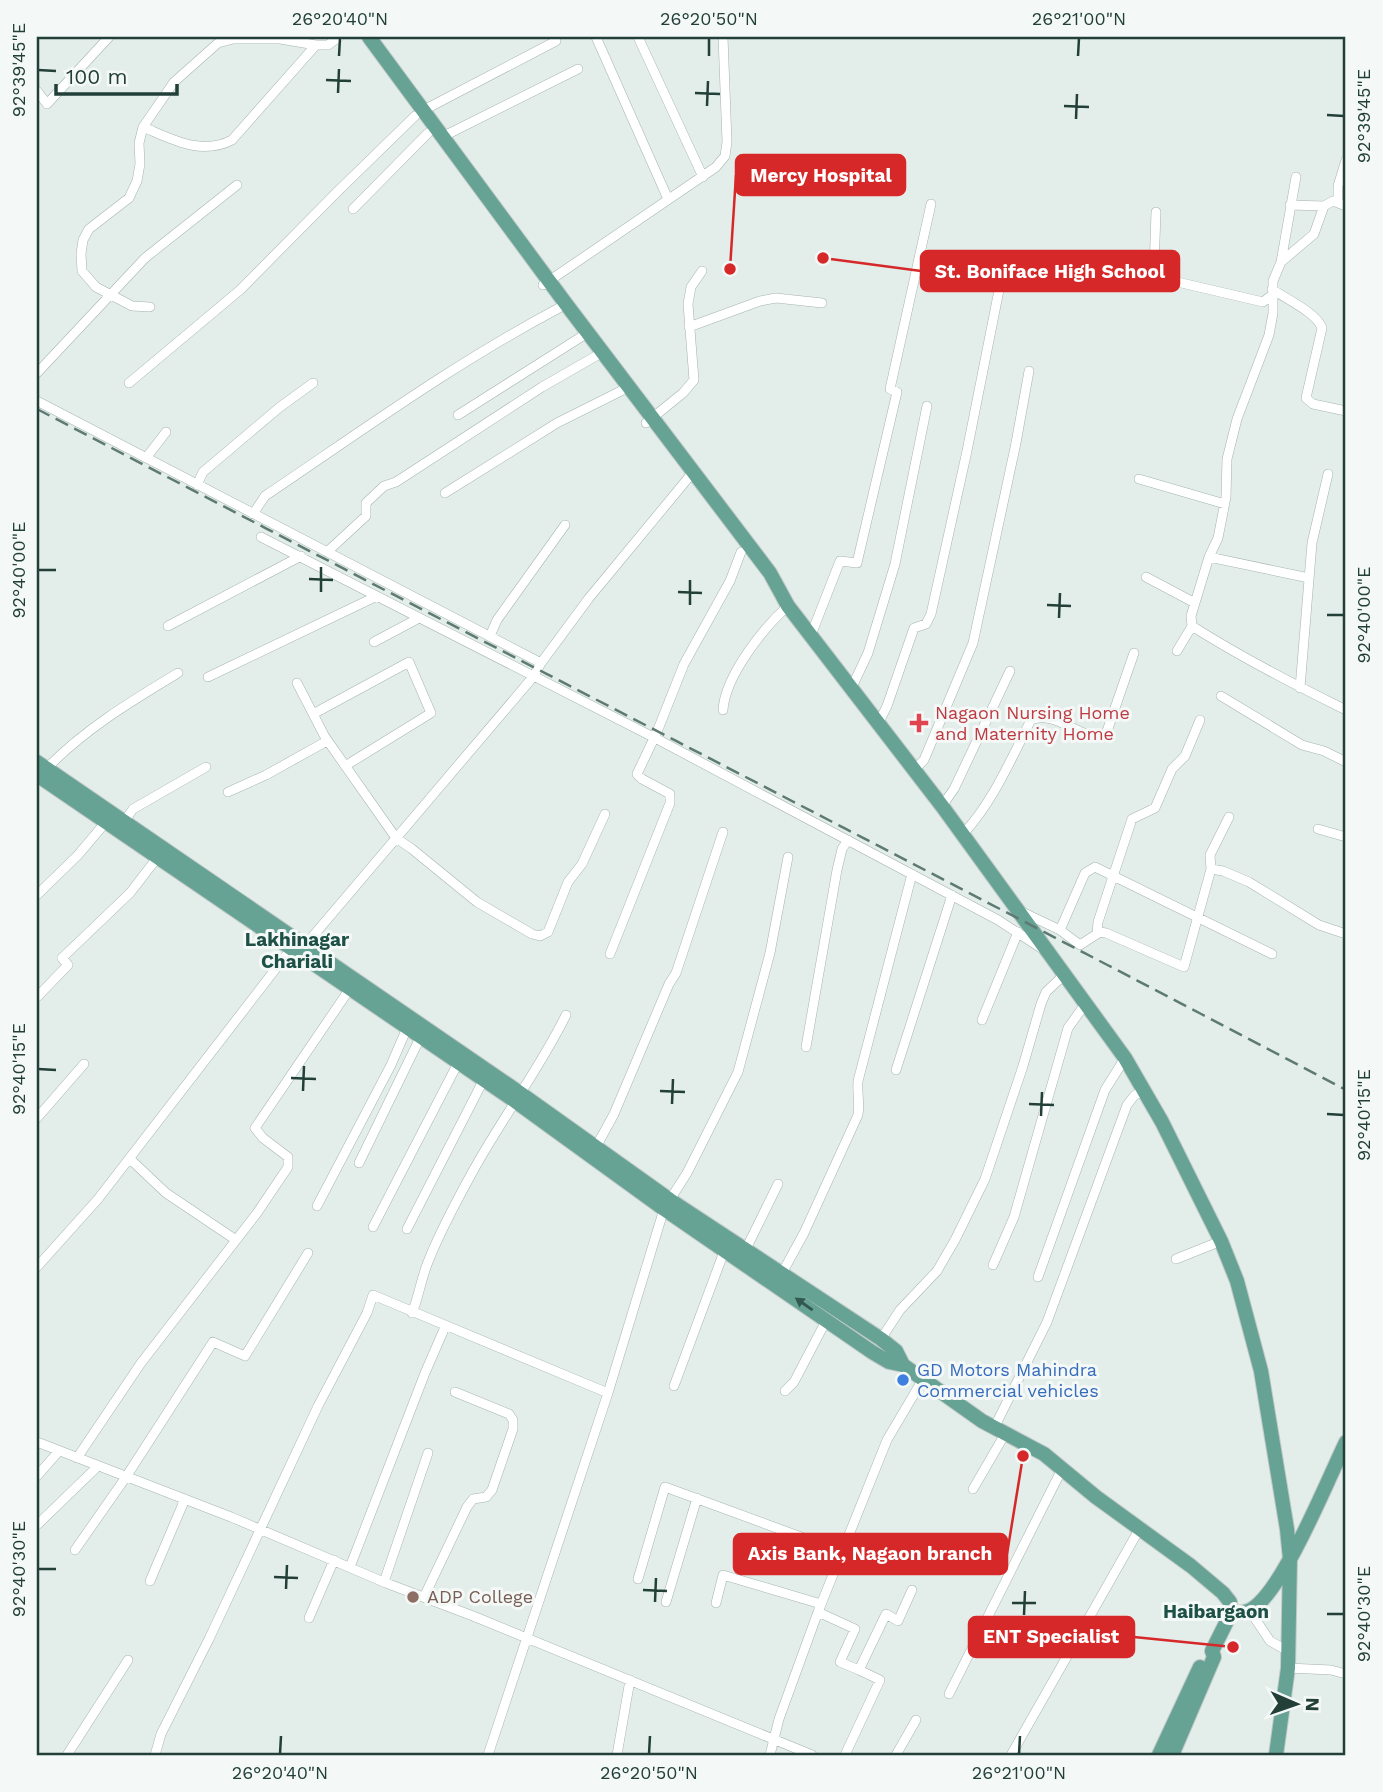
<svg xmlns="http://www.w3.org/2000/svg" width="1383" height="1792" font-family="'Work Sans',sans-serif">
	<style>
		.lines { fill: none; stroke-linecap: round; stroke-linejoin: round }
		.minor-casing { stroke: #a5b5b0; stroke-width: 10 }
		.primary-casing { stroke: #c1c9c7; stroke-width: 16 }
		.minor { stroke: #fff; stroke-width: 9 }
		.primary { stroke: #67a395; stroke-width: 14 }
		.rail { stroke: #5d7a73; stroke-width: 2.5; stroke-dasharray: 14 7; stroke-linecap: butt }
		.oneway { fill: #33584f }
		.ticks { fill: none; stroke: #223f38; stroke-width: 2.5 }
		.health-dot { fill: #e0444e; stroke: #f4f9f7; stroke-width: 2.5 }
		.shop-dot { fill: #3f7fe0; stroke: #f4f9f7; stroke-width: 2.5 }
		.education-dot { fill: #8d6e63; stroke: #f4f9f7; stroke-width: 2.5 }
		.labels { text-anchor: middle; stroke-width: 6; stroke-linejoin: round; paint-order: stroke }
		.health-label { font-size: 18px; fill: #be3a42; stroke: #f4f9f7; text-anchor: start }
		.shop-label { font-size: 18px; fill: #366cbe; stroke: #f4f9f7; text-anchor: start }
		.education-label { font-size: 18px; fill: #785e54; stroke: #f4f9f7; text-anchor: start }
		.neighbourhood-label { font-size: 19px; font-weight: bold; fill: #1e5146; stroke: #f4f9f7 }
		.leader { fill: none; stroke: #d62828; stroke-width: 2.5 }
		.callout-dot { fill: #d62828; stroke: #f4f9f7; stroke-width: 2.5 }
		.callout { fill: #d62828; stroke: #d62828; stroke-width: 2.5 }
		.callout-label { font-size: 19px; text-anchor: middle; font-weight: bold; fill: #fff }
		.neatline { fill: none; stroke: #223f38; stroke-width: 2.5 }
		.ticks-label { font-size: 18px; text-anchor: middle; fill: #223f38 }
	</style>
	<rect width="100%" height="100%" fill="#e3ede9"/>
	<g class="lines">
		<g class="minor-casing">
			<path id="minor" d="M596,37L668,199
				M638,37L703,177
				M37,91L47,104L109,37
				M422,111L556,41
				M143,127C172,139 201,156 232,140L316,45
				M442,137L578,69
				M1338,203V186L1346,160
				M1290,205L1324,206
				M1346,206L1333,201L1324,206L1314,234L1281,262L1273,281V313L1269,335L1237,419L1227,459L1226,497L1218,538L1209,557L1191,616L1192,626C1242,658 1293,684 1346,710
				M353,209L428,133
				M1156,212L1154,269L1156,277L1263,302L1272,295
				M1281,262L1296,177
				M543,285L716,167L725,156L727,142L723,37
				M1272,289C1286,299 1317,313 1322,328L1306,398L1313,404L1346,411
				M150,307L132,306L96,287L82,271L81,254L83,240L89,229L129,198L137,181L140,164L139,143L143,127L174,82L218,43L233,39H280L316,45H328L339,37
				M689,327L760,301L776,298L822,303
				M37,373L145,258L237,185
				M129,383L240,290L337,192L415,116
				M37,401L541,663
				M458,415L581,337
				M646,423L683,393L694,380L688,304L691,287L702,271
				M146,458L166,432
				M1139,479L1225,504
				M197,485L203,472L280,407L313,383
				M445,493L557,423L621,391
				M253,514L265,496C363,430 455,363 559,308
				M261,537L657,739L998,920L1041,948
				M327,552L366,516V503L384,486L396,482L542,387L596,356
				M1209,557L1309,578
				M1146,577L1195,603
				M168,626L301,556
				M811,635L840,561L857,563L897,392L890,389L931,204
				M490,636L497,620L565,525
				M374,642L419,618
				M1177,651L1192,626
				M208,677L377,596
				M297,683L325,737L396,838L412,849L477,902L532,934L540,936L548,932L568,882L582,864L605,814
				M1300,688L1312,543L1328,474
				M851,689L868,653L895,564L927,406
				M1221,696L1302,745L1324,751L1346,762
				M723,710C725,676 764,627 788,606
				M313,714L409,662L431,713L345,766
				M878,724L887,706L914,628L926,624L931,614L967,451L1001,280
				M46,769C85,729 130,702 178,673
				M914,770L924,760L973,643L1016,443L1029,371
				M228,792L266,775L327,741
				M942,806L954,789L1010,671
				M124,822L133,809L206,767
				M1318,829L1346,837
				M963,834C993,802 1011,759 1031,720C1055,709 1080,740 1105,737L1134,653
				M1211,869L1223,871L1249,882L1319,925L1346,934
				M37,895L78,855L105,823
				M1020,911L1060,930L1080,945L1100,932L1106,933L1184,967L1211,869L1210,855L1229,817
				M1060,930L1085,873L1095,867L1272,954
				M1097,934L1098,922L1132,819L1155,808L1172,769L1185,756L1200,720
				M302,949L533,677L541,663L589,598L694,471
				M610,954L670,803V794L642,779L637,774L657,732L684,664L730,581L741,552
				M37,997L68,965L62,958L130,893L157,858
				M982,1020L1018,932
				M806,1047L837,870L842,849L848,840
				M896,1070L952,895
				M37,1118L84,1064
				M596,1147L614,1114L669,984L676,973L723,832
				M130,1159L166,1193L236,1240
				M359,1163L420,1038
				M317,1206L391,1065L407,1028
				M373,1227L458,1063
				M407,1229L483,1081
				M745,1251L778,1184
				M1176,1259L1221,1241
				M993,1265L1014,1217L1068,1028L1086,1003
				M37,1267L98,1199L291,949
				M780,1277L804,1233L858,1115C860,1104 857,1093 858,1081L912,874
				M1038,1277L1105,1090L1125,1058
				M412,1313C419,1296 421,1279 428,1262C440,1231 457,1200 473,1171C502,1118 539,1070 566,1015
				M881,1339L900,1310L937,1271L955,1240L985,1179L1023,1066L1041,1004L1046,992L1064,975
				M674,1386L725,1249
				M785,1391L794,1382L827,1319
				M994,1428L1047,1322L1127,1105L1134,1096L1144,1089
				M37,1442L231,1517L386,1583L473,1616L812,1755
				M77,1458L141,1363L257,1213L288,1167V1157L263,1138L255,1128L349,990
				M37,1476L59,1451
				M973,1489L1005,1434
				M37,1525L98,1466
				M75,1550L126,1477L213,1342L245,1356L308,1253
				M350,1567L425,1373L445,1327
				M638,1579L665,1487L842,1552
				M150,1581L185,1499
				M384,1582L428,1453
				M424,1597L467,1507L473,1499L486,1497L492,1490L513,1429V1420L509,1414L455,1392
				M666,1602L697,1498
				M716,1603L723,1575L821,1604
				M1250,1611L1270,1641L1288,1651
				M818,1612L855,1629L840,1662L859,1670
				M309,1618L334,1560
				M1288,1668L1331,1670L1346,1674
				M949,1694L1062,1469
				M67,1755L128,1660
				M155,1755L161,1734L209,1639L318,1406L367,1313L373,1295L608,1393
				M488,1755L608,1393L664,1209L687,1173L738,1072L770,953L788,857
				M617,1755L630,1680
				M770,1755L779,1719L818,1612L887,1440L923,1379
				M845,1755L880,1680L859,1670L886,1614L898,1621L912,1590
				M896,1755L916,1720
				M1011,1755L1140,1528"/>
		</g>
		<g class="primary-casing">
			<path id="primary" d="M369,37L566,304L770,573L788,606L942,806L1125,1058L1162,1122L1221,1241L1237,1281L1261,1371L1287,1529L1290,1559L1288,1668L1276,1755
				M37,762L520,1093L670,1200L881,1339L896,1351L903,1365
				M37,775L515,1101L664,1209L872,1352L889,1362L903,1365L982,1421L1044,1454L1096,1497L1191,1566L1223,1593L1230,1602L1231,1613L1212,1651L1214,1657L1172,1755
				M1231,1613C1238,1613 1246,1613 1252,1609C1284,1589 1328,1479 1346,1442
				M1159,1755L1200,1667"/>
		</g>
		<use href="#minor" class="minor"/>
		<use href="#primary" class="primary"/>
		<path class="rail" d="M37,409C473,637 911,861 1346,1090"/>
	</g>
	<defs><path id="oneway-solid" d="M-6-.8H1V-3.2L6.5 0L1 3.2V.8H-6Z" transform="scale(1.75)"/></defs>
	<use class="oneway" href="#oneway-solid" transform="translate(804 1304) rotate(-145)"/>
	<path class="ticks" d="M339,56L340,38M709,56V38M1078,56L1079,38M38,70L56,71M326,80L351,81M338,93L339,69M695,93L720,94M707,106L708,81M1064,106L1089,107M1327,115L1344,116M1076,119L1077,94M38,570H56M309,579L333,580M321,592V567M678,592L702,593M690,605V580M1047,605L1071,606M1327,615H1344M1059,618L1060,593M38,1069L56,1070M291,1078L316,1079M303,1091L304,1066M660,1091L685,1092M672,1104L673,1079M1029,1104L1054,1105M1327,1114L1344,1115M1041,1116L1042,1092M38,1569H56M274,1577L298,1578M286,1589L287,1565M643,1590L667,1591M655,1602L656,1578M1012,1603H1036M1327,1614H1344M1024,1615L1025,1591M280,1754L281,1736M649,1754L650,1736M1019,1754L1020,1736"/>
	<path class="health-dot" d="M915.5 712.5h7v7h7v7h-7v7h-7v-7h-7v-7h7z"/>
	<circle class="shop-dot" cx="903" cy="1380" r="7"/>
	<circle class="education-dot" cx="413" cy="1597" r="7"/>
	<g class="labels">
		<g class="health-label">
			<text x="935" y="719">Nagaon Nursing Home<tspan x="935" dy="21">and Maternity Home</tspan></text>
		</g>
		<g class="shop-label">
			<text x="917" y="1376">GD Motors Mahindra<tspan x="917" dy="21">Commercial vehicles</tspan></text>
		</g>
		<g class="education-label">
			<text x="427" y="1603">ADP College</text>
		</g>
		<g class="neighbourhood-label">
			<text x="297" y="946">Lakhinagar<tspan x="297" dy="22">Chariali</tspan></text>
			<text x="1216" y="1618">Haibargaon</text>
		</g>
	</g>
	<path class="leader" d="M730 269L736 175M823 258L921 271M1023 1456L1007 1554M1233 1647L1134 1637"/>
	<g class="callout-dot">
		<circle cx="730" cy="269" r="7"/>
		<circle cx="823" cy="258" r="7"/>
		<circle cx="1023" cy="1456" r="7"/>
		<circle cx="1233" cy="1647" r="7"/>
	</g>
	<g class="callout">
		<rect x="736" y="155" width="169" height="40" rx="7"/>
		<rect x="921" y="251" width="258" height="40" rx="7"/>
		<rect x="734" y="1534" width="273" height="40" rx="7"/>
		<rect x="969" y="1617" width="165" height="40" rx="7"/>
	</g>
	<g class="callout-label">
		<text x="821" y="182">Mercy Hospital</text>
		<text x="1050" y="278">St. Boniface High School</text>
		<text x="870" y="1560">Axis Bank, Nagaon branch</text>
		<text x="1051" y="1643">ENT Specialist</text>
	</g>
	<rect width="1383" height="1792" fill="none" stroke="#f4f9f7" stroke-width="77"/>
	<g transform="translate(1296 1704) rotate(92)" stroke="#f4f9f7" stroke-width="5" paint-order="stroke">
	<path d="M0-5L12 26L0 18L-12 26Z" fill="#223f38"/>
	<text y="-10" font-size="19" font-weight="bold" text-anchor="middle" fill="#223f38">N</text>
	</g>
	<path d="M56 84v10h121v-10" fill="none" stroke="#223f38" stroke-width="3.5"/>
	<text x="66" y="84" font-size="21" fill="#223f38" stroke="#f4f9f7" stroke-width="5" paint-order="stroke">100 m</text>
	<rect x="38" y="38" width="1306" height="1716" class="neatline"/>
	<g class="ticks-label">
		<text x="340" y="25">26°20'40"N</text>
		<text x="709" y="25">26°20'50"N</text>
		<text x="1079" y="25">26°21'00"N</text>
		<text transform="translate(19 70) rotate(-90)" y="6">92°39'45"E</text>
		<text transform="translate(1364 116) rotate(-90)" y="6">92°39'45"E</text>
		<text transform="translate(19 570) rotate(-90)" y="6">92°40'00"E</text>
		<text transform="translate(1364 615) rotate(-90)" y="6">92°40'00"E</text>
		<text transform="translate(19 1069) rotate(-90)" y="6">92°40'15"E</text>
		<text transform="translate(1364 1115) rotate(-90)" y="6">92°40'15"E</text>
		<text transform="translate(19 1569) rotate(-90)" y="6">92°40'30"E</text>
		<text transform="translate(1364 1614) rotate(-90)" y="6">92°40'30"E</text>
		<text x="280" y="1779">26°20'40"N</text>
		<text x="649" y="1779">26°20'50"N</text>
		<text x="1019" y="1779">26°21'00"N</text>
	</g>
</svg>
